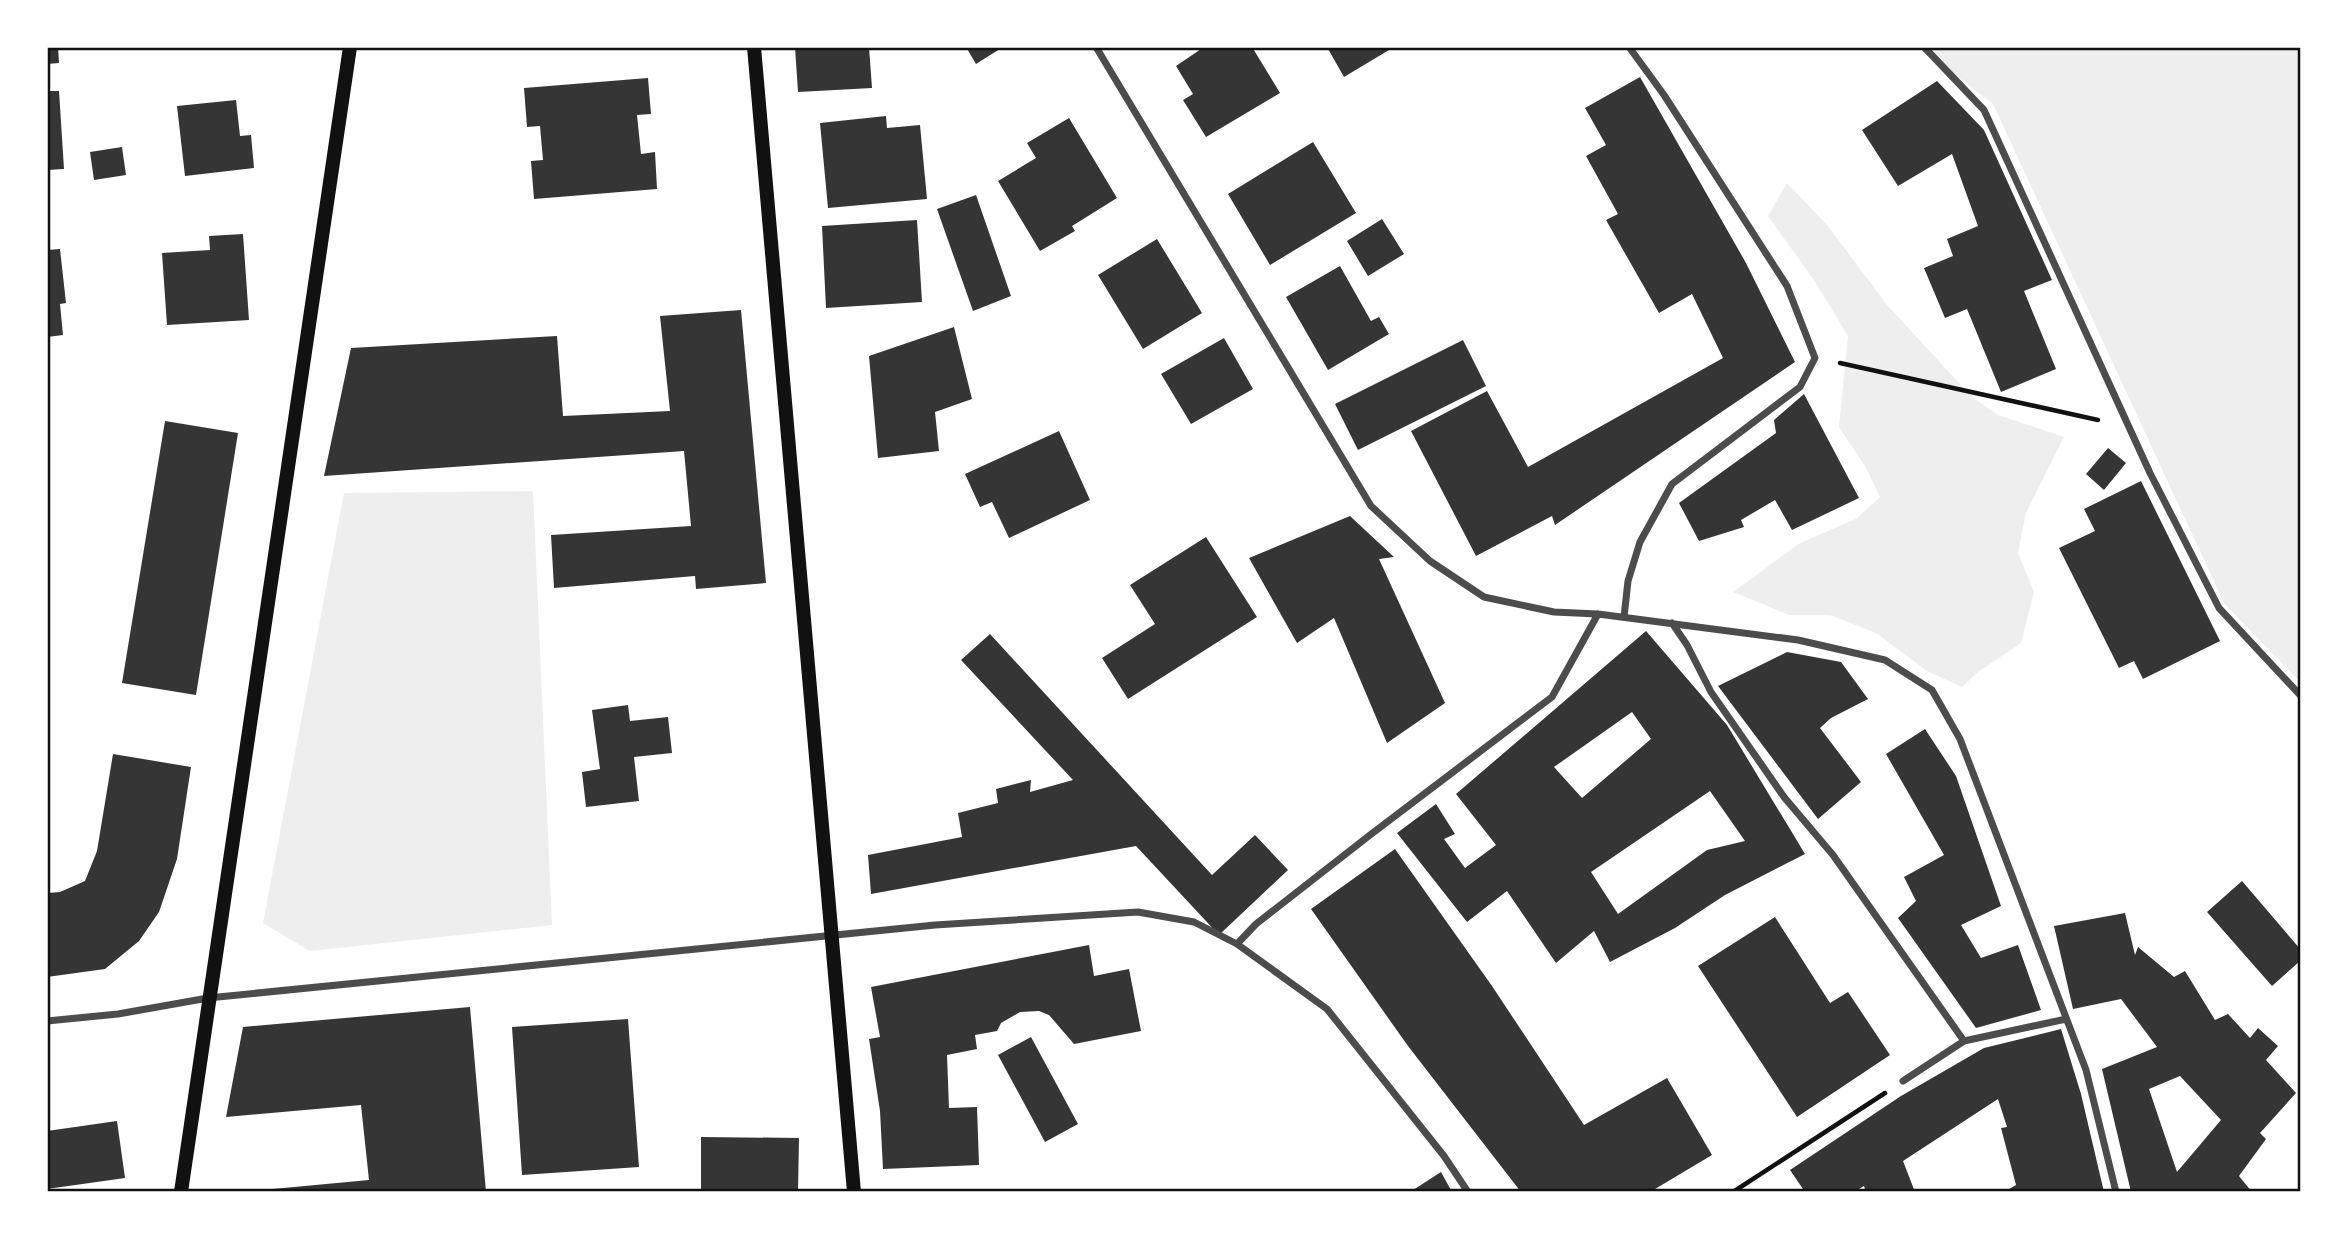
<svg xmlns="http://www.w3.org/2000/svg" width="2348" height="1239" font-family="'Fira Sans',sans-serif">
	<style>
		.green { fill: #eee }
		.building { fill: #353535; fill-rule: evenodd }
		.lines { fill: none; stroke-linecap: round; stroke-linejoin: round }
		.path { stroke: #111; stroke-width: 4.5 }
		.minor { stroke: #4c4c4c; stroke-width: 7 }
		.secondary { stroke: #111; stroke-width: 14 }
		.neatline { fill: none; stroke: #111; stroke-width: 2.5 }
	</style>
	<rect width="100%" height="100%" fill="#fff"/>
	<path class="green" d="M1919,47H2301V683L2224,603L1993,104Z
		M1787,183L1827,225L1888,306L1972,397L1998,415L2064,437L2026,513L2018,553L2034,592L2021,643L1978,672L1962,687L1927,671L1876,633L1830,615H1789L1733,592L1800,543L1856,519L1880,497L1865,466L1839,427L1848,336L1816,283L1768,216Z
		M533,491L552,925L310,951L263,923L344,493Z"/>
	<path class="building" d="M47,47H58L59,63L47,64Z
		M795,47H869L872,88L798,92Z
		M966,47H1003L976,64Z
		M1204,47H1252L1280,93L1206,137L1183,100L1193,94L1176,66Z
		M1327,47H1394L1344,77Z
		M1640,77L1746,263L1795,362L1555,525L1552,516L1476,556L1411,431L1487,391L1528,467L1723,358L1692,294L1659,313L1606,220L1618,214L1586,156L1606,145L1585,108Z
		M648,78L651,114L637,115L641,154L655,152L657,189L534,199L531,161L543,160L540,126L527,127L524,88Z
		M1937,81L1984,130L2052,280L2024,291L2056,369L2001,392L1967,309L1945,318L1924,268L1953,256L1947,239L1978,226L1952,154L1898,186L1862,130Z
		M47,91H59L64,169L47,170Z
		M236,100L240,136L251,135L254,168L185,176L177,106Z
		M886,116L887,128L920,125L927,199L828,208L820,123Z
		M1069,118L1117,198L1072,226L1075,231L1040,251L998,181L1036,158L1027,143Z
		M1313,142L1356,213L1270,265L1228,194Z
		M122,147L126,175L94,180L90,152Z
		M976,195L1011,296L973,311L937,209Z
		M1382,219L1404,254L1368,276L1347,241Z
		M917,220L922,302L826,308L822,226Z
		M243,234L249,320L167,325L162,253L210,250L209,236Z
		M1157,239L1202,313L1143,349L1098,275Z
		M60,249L66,303L60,304L63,335L47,337V250Z
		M1340,266L1371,321L1379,317L1389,334L1328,370L1286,297Z
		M741,310L766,583L696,589L695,576L554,588L551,535L691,526L684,451L324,476L351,348L557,336L563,416L670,411L660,316Z
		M954,327L972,399L935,412L939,451L878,458L869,356Z
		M1224,338L1253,389L1191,424L1161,374Z
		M1463,340L1486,386L1358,450L1335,404Z
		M1804,394L1859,498L1792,530L1775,500L1741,520L1744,527L1699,541L1679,503L1776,433L1774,420Z
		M165,421L238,433L196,695L122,683Z
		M1059,431L1090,500L1009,538L992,502L980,507L965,474Z
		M2108,448L2126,463L2104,490L2086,474Z
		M2141,481L2220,641L2143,679L2134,661L2119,668L2059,548L2095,531L2084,509Z
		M1350,516L1394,557L1379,559L1445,703L1387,743L1334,618L1297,643L1249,558Z
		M1206,537L1257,617L1128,699L1102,658L1155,624L1130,585Z
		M1646,631L1727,725L1805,854L1725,895L1675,928L1610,962L1594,931L1556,963L1507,891L1467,922L1397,833L1436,804L1455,834L1444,839L1465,868L1496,845L1456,794ZM1632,712L1651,739L1582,798L1554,767ZM1710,791L1745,841L1707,850L1618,914L1591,872Z
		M990,634L1212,875L1255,835L1288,870L1219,935L1136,846L871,894L868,855L962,837L958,813L998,803L996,789L1031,780L1030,792L1073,780L961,660Z
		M1787,652L1841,662L1868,699L1831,718L1820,728L1861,782L1818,819L1718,686Z
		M628,705L630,721L668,717L672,753L634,757L639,801L586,807L582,772L600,769L592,710Z
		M1925,729L1956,776L2001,906L1961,925L1981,958L2018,945L2041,1010L1976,1028L1898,918L1916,901L1904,877L1944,855L1886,754Z
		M113,754L191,767L177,859L159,912L139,941L105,969L47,977V893L60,892L85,881L97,851Z
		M1395,849L1492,986L1584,1125L1667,1078L1712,1155L1650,1192H1521L1408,1046L1311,909Z
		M2242,881L2301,950V960L2272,986L2207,912Z
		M2125,913L2135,955L2138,947L2174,977L2185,971L2215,1020L2228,1014L2250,1038L2258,1028L2278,1046L2266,1060L2296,1093L2260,1133L2266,1139L2239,1176L2252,1192H2131L2102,1069L2157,1047L2121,999L2073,1009L2054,926ZM2180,1076L2221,1120L2177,1172L2149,1089Z
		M1775,917L1830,1003L1848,992L1890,1055L1797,1117L1698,966Z
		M1089,945L1094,976L1129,969L1141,1031L1074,1044L1049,1015L1039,1011L1020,1012L1001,1023L997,1031L975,1035L977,1049L947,1055L949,1108L977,1107L979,1165L883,1169L880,1111L869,1039L880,1037L871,987Z
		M470,1007L486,1192H242L369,1180L361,1105L226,1117L243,1027Z
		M628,1019L639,1167L522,1175L512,1027Z
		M2061,1029L2081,1094L2104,1192H2004L2016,1185L2001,1128L2007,1127L1998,1099L1903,1161L1915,1192H1866L1864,1186L1854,1192H1805L1790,1170L1901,1096L1984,1048Z
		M1031,1037L1078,1124L1045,1142L998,1055Z
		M117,1121L125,1178L47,1189V1131Z
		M701,1137L799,1138L798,1192H701Z
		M1441,1172L1452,1192H1410Z"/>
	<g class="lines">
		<path class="path" d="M1840,363L2098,420
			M1733,1192L1885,1093"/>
		<path class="minor" d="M1096,47L1371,506L1430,561L1484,597L1554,612L1598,614L1798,640L1885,660L1932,690L1960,739L2086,1070L2116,1192
			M1924,47L1984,110L2150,473L2219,608L2301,696
			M1624,617L1628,581L1640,542L1672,484L1800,387L1815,358L1787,286L1664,95L1629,47
			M1672,623L1687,645L1711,692L1784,797L1833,855L1964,1041
			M1237,944L1256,924L1370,835L1552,697L1598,614
			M47,1021L118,1014L208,998L935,925L1138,912L1194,922L1237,944L1327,1009L1444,1156L1468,1192
			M1903,1081L1964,1041L2066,1019"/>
		<path class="secondary" d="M754,47L854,1192
			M181,1192L350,47"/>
	</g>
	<rect width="2348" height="1239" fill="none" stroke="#ffffff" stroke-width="98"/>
	<rect x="49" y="49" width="2250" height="1141" class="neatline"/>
</svg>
